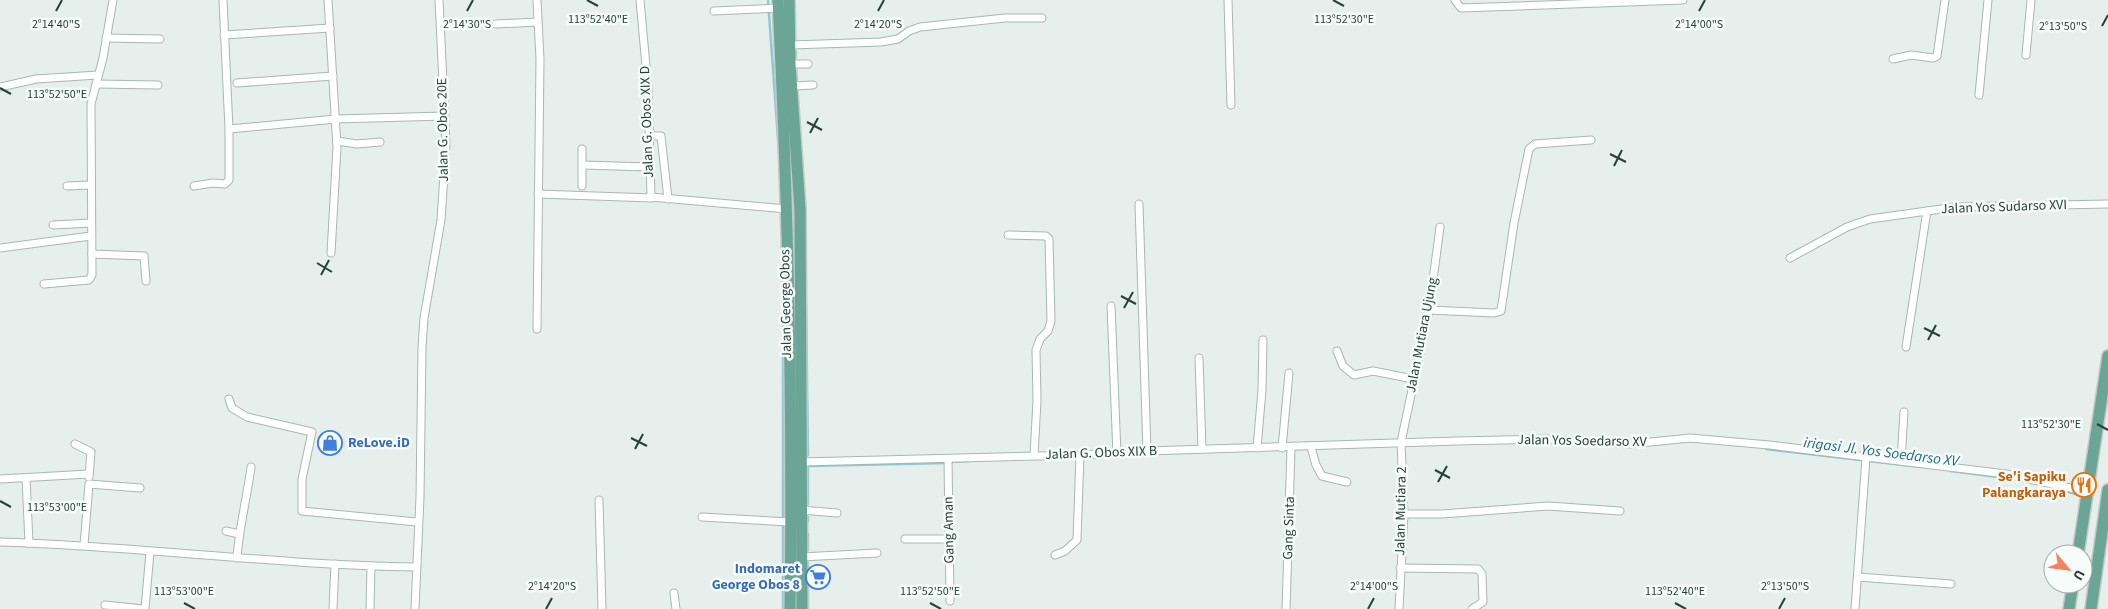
<svg xmlns="http://www.w3.org/2000/svg" width="2108" height="609" font-family="'Source Sans 3',sans-serif">
  <style>
    .lines { fill: none; stroke-linecap: round; stroke-linejoin: round }
    .stream { stroke: #8ec9d4; stroke-width: 2.5 }
    .street-casing { stroke: #a8b8b2; stroke-width: 9 }
    .primary-casing { stroke: #c2cac8; stroke-width: 14 }
    .street { stroke: #fff; stroke-width: 7 }
    .primary { stroke: #6aa596; stroke-width: 11 }
    .ticks { fill: none; stroke: #24423a; stroke-width: 2 }
    .labels { text-anchor: middle; dominant-baseline: central; stroke-width: 5; stroke-linejoin: round; paint-order: stroke }
    .street-label { font-size: 14px; fill: #24423a; stroke: #f7fbf9 }
    .shop-label { font-size: 14px; font-weight: bold; fill: #366cbe; stroke: #f7fbf9; text-anchor: start }
    .food-label { font-size: 14px; font-weight: bold; fill: #c56008; stroke: #f7fbf9; text-anchor: end }
    .water-label { font-size: 15px; font-style: italic; fill: #1c6f80; stroke: #f7fbf9 }
    .ticks-label { font-size: 12px; text-anchor: middle; fill: #24423a; stroke: #f7fbf9; stroke-width: 5; stroke-linejoin: round; paint-order: stroke }
  </style>
  <rect width="100%" height="100%" fill="#e6efeb"/>
  <g class="lines">
    <!-- stream -->
    <g class="stream">
      <polyline points="768,0 779,153"/>
      <polyline points="796,52 796,57"/>
      <polyline points="796,70 797,79"/>
      <polyline points="806,304 808,455"/>
      <polyline points="1766,449 1921,467"/>
      <polyline points="950,462 969,461"/>
      <polyline points="1951,471 2013,479"/>
      <polyline points="2052,487 2082,496"/>
      <polyline points="808,504 808,466 948,463"/>
      <polyline points="808,517 808,521"/>
      <polyline points="808,550 808,534"/>
      <polyline points="808,575 808,563"/>
      <polyline points="783,609 783,298"/>
      <polyline points="808,609 808,588"/>
    </g>
    <defs>
      <g id="street">
        <polyline points="328,0 337,147 331,253"/>
        <polyline points="537,0 540,59 537,329"/>
        <polyline points="640,0 648,88 651,197 787,209"/>
        <polyline points="1228,0 1231,105"/>
        <polyline points="1455,0 1461,8 1683,0"/>
        <polyline points="714,11 778,8"/>
        <polyline points="496,24 537,22"/>
        <polyline points="224,35 330,28"/>
        <polyline points="106,38 160,39"/>
        <polyline points="791,45 881,42 898,39 909,31 920,27 1005,18 1042,18"/>
        <polyline points="2026,55 2031,0"/>
        <polyline points="1893,59 1911,55 1933,58 1937,56 1945,0"/>
        <polyline points="790,64 808,64"/>
        <polyline points="237,83 333,76"/>
        <polyline points="96,84 158,85"/>
        <polyline points="791,86 813,85"/>
        <polyline points="0,87 36,79 98,75"/>
        <polyline points="1979,95 1988,0"/>
        <polyline points="229,129 336,119 445,116"/>
        <polyline points="649,136 661,136 668,199"/>
        <polyline points="337,141 357,144 380,142"/>
        <polyline points="583,165 650,167"/>
        <polyline points="67,186 90,185"/>
        <polyline points="194,186 213,183 225,184 229,180 229,129 223,0"/>
        <polyline points="582,186 582,149"/>
        <polyline points="538,194 652,198"/>
        <polyline points="1139,204 1147,451"/>
        <polyline points="53,225 91,223"/>
        <polyline points="1008,235 1046,236 1049,239 1051,321 1048,331 1040,339 1036,350 1037,401 1034,455"/>
        <polyline points="0,248 91,236"/>
        <polyline points="92,254 144,256 146,281"/>
        <polyline points="1790,258 1847,227 1870,219 1956,207 2108,204"/>
        <polyline points="44,284 89,280 92,275 91,104 103,58 113,0"/>
        <polyline points="1111,306 1117,454"/>
        <polyline points="1429,310 1494,313 1501,311 1514,223 1529,149 1535,144 1591,140"/>
        <polyline points="1906,347 1927,211"/>
        <polyline points="1337,351 1343,366 1354,375 1373,371 1413,379"/>
        <polyline points="1199,358 1202,449"/>
        <polyline points="229,399 232,408 247,417 312,432 302,479 302,511 417,522"/>
        <polyline points="75,444 91,452 89,477"/>
        <polyline points="1311,447 1316,465 1322,476 1347,482"/>
        <polyline points="1257,448 1262,390 1263,340"/>
        <polyline points="1282,448 1289,373"/>
        <polyline points="948,459 950,601"/>
        <polyline points="1901,461 1904,412"/>
        <polyline points="801,462 1080,455 1147,451 1457,441 1547,439 1631,444 1690,438 1769,445 2006,474 2089,492"/>
        <polyline points="26,478 29,543"/>
        <polyline points="0,479 89,474"/>
        <polyline points="599,500 602,609"/>
        <polyline points="801,510 837,513"/>
        <polyline points="1404,514 1442,514 1548,506 1620,511"/>
        <polyline points="702,517 790,522"/>
        <polyline points="226,531 239,534"/>
        <polyline points="905,539 949,539"/>
        <path d="M0,542C139,546 276,565 415,567"/>
        <polyline points="84,545 89,484 140,488"/>
        <polyline points="1055,555 1065,551 1077,540 1080,455"/>
        <polyline points="801,557 877,553"/>
        <path d="M237,558C239,528 247,498 251,467"/>
        <polyline points="1400,568 1478,569 1482,574 1483,602 1472,609"/>
        <polyline points="1858,577 1951,584"/>
        <polyline points="674,593 676,609"/>
        <polyline points="105,605 143,609"/>
        <polyline points="145,609 150,552"/>
        <polyline points="333,609 335,564"/>
        <polyline points="370,609 371,566"/>
        <polyline points="415,609 420,497 422,347 424,318 441,220 446,144 439,0"/>
        <polyline points="1286,609 1291,448"/>
        <polyline points="1399,609 1404,514 1401,442 1429,310 1440,227"/>
        <polyline points="1855,609 1866,458"/>
      </g>
      <g id="primary">
        <path d="M778,0C788,203 793,406 790,609"/>
        <polyline points="789,0 790,64 800,209 802,609"/>
        <polyline points="2078,554 2108,356"/>
        <polyline points="2069,609 2073,584"/>
        <polyline points="2091,609 2108,490"/>
      </g>
    </defs>
    <!-- street casing -->
    <use href="#street" class="street-casing"/>
    <!-- primary casing -->
    <use href="#primary" class="primary-casing"/>
    <!-- street -->
    <use href="#street" class="street"/>
    <!-- primary -->
    <use href="#primary" class="primary"/>
  </g>
  <!-- ticks -->
  <path class="ticks" d="M587,0L598,6M1333,0L1344,6M56,11L62,0M467,11L473,0M878,11L884,0M1699,11L1705,0M2102,26L2108,15M0,88L11,94M807,122L822,130M810,133L818,118M1610,154L1626,162M1614,166L1622,150M317,263L332,272M321,275L329,260M1121,296L1136,304M1124,308L1133,292M1924,328L1940,336M1928,340L1936,325M2097,424L2108,430M631,438L647,446M635,449L643,434M1435,470L1450,478M1438,482L1447,466M0,501L11,507M184,603L195,609M930,603L941,609M1675,603L1686,609M546,609L552,598M1368,609L1374,598M1779,609L1785,598"/>
  <!-- icons -->
  <defs>
    <symbol id="shop-ring" viewBox="-11 -11 22 22"><circle r="9.5" fill="#f7fbf9" stroke="#3f7fe0" stroke-width="1.5"/><path d="M-5-2.5h2.3a2.7 3.5 0 0 1 5.4 0H5L5.5 6h-11ZM-1.5-2.5h3a1.5 2.3 0 0 0-3 0Z" fill="#3f7fe0"/></symbol>
    <symbol id="restaurant-ring" viewBox="-11 -11 22 22"><circle r="9.5" fill="#f7fbf9" stroke="#e8710a" stroke-width="1.5"/><path d="M-5-6h1v4h1v-4h1v4h1v-4h1v5L-1.5 .5V6h-2V.5L-5-1ZM5-6V6H3V1.5H1.5Q1.5-4 5-6Z" fill="#e8710a"/></symbol>
    <symbol id="supermarket-ring" viewBox="-11 -11 22 22"><circle r="9.5" fill="#f7fbf9" stroke="#3f7fe0" stroke-width="1.5"/><path d="M-6-5.5h2.5l.6 2H6L4.5 2H-2.5L-4.4-4H-6ZM-1.5 3.2a1.3 1.3 0 1 0 .1 0ZM3 3.2a1.3 1.3 0 1 0 .1 0Z" fill="#3f7fe0"/></symbol>
  </defs>
  <g fill-rule="evenodd">
    <use href="#shop-ring" x="316" y="429" width="28" height="28"/>
    <use href="#restaurant-ring" x="2070" y="471" width="28" height="28"/>
    <use href="#supermarket-ring" x="804" y="563" width="28" height="28"/>
  </g>
  <g class="labels">
    <!-- street labels -->
    <g class="street-label">
      <text transform="translate(647 122) rotate(-92)">Jalan G. Obos XIX D</text>
      <text transform="translate(443 130) rotate(-91)">Jalan G. Obos 20E</text>
      <text transform="translate(2004 207) rotate(-2)">Jalan Yos Sudarso XVI</text>
      <text transform="translate(786 304) rotate(-91)">Jalan George Obos</text>
      <text transform="translate(1422 335) rotate(-79)">Jalan Mutiara Ujung</text>
      <text transform="translate(1582 441) rotate(1)">Jalan Yos Soedarso XV</text>
      <text transform="translate(1101 453) rotate(-2)">Jalan G. Obos XIX B</text>
      <text transform="translate(1401 511) rotate(-89)">Jalan Mutiara 2</text>
      <text transform="translate(1289 528) rotate(-88)">Gang Sinta</text>
      <text transform="translate(949 530) rotate(-91)">Gang Aman</text>
    </g>
    <!-- shop labels -->
    <g class="shop-label">
      <text x="348" y="443">ReLove.iD</text>
      <text x="800" y="569" text-anchor="end">Indomaret<tspan x="800" dy="16">George Obos 8</tspan></text>
    </g>
    <!-- food labels -->
    <g class="food-label">
      <text x="2066" y="477">Se'i Sapiku<tspan x="2066" dy="16">Palangkaraya</tspan></text>
    </g>
    <!-- water labels -->
    <g class="water-label">
      <text transform="translate(1881 452) rotate(7)">irigasi Jl. Yos Soedarso XV</text>
    </g>
  </g>
  <g class="ticks-label">
    <text x="598" y="23">113°52'40"E</text>
    <text x="1344" y="23">113°52'30"E</text>
    <text x="56" y="28">2°14'40"S</text>
    <text x="467" y="28">2°14'30"S</text>
    <text x="878" y="28">2°14'20"S</text>
    <text x="1699" y="28">2°14'00"S</text>
    <text x="2063" y="30">2°13'50"S</text>
    <text x="57" y="98">113°52'50"E</text>
    <text x="2051" y="428">113°52'30"E</text>
    <text x="57" y="511">113°53'00"E</text>
    <text x="552" y="590">2°14'20"S</text>
    <text x="1374" y="590">2°14'00"S</text>
    <text x="1785" y="590">2°13'50"S</text>
    <text x="184" y="595">113°53'00"E</text>
    <text x="930" y="595">113°52'50"E</text>
    <text x="1675" y="595">113°52'40"E</text>
  </g>
  <!-- north arrow -->
  <g transform="translate(2068 569) rotate(119)"><circle r="24" fill="#f7fbf9" stroke="#a3b1ad"/>
  <path d="M0-4L9 19L0 12L-9 19Z" fill="#f4845f"/>
  <text y="-8" font-size="14" font-weight="bold" text-anchor="middle" fill="#24423a">U</text>
  </g>
</svg>
